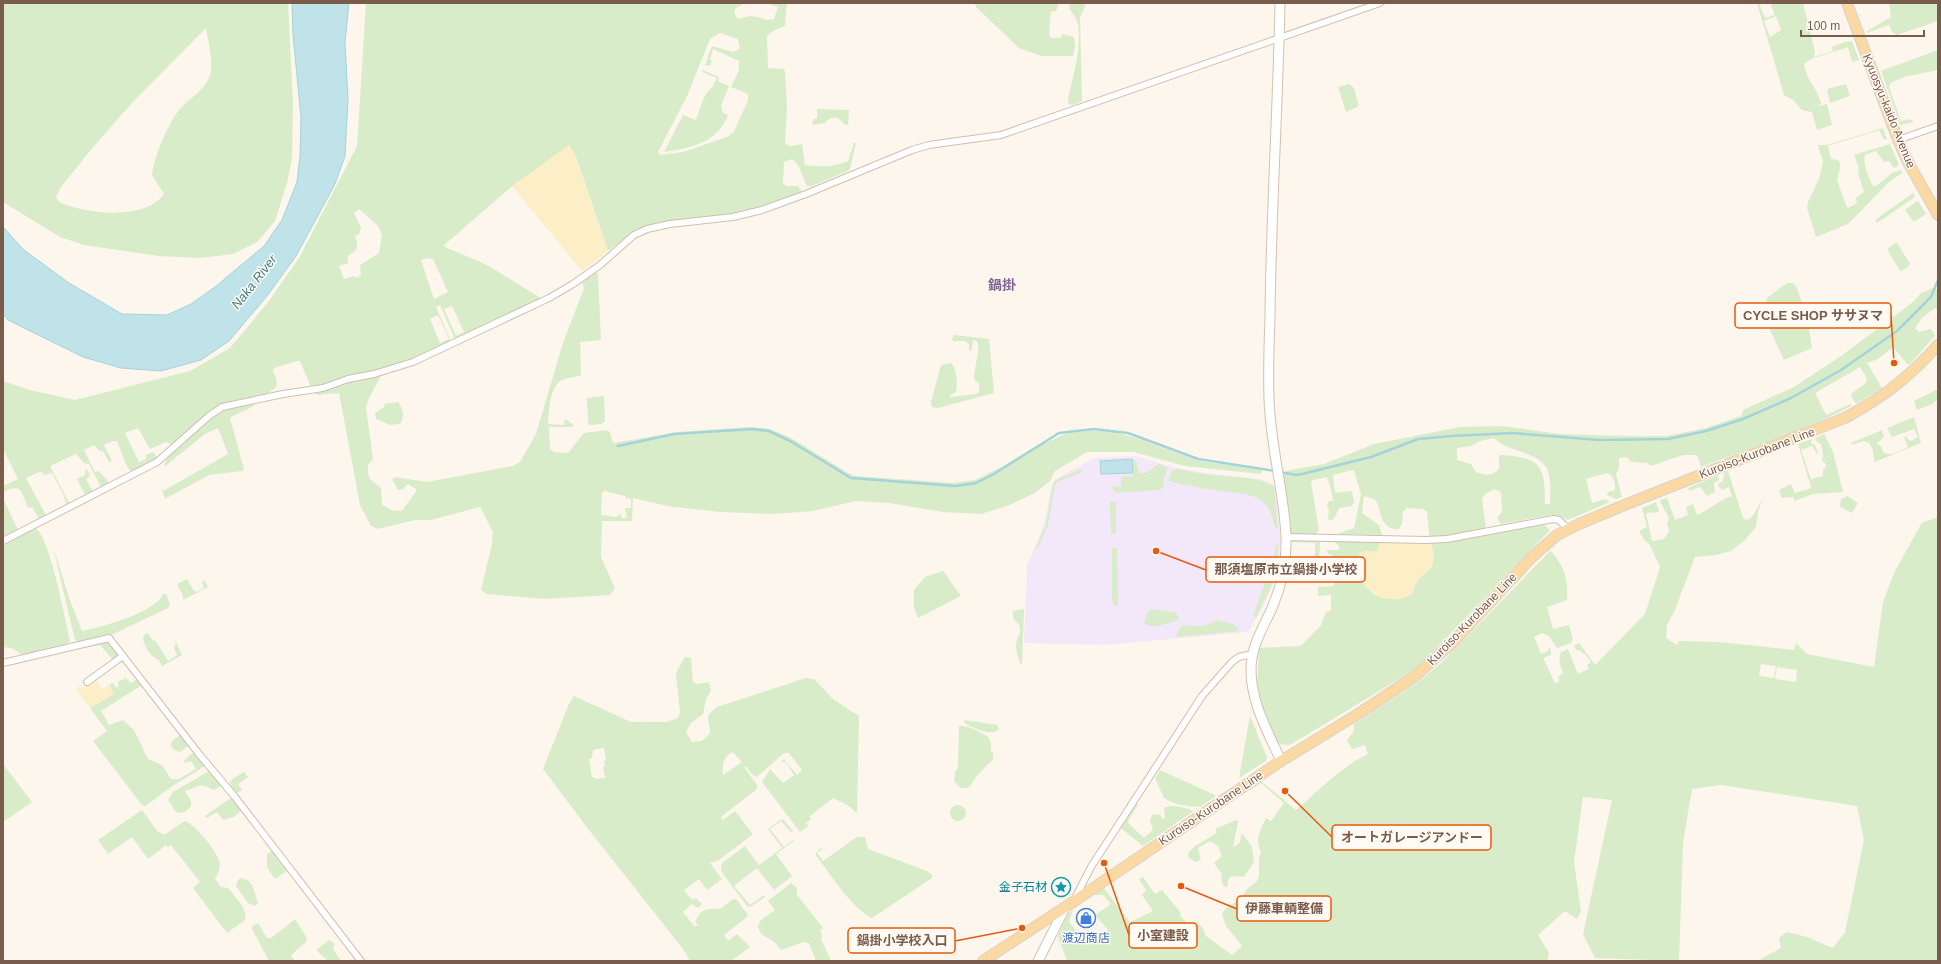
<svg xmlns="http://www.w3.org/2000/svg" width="1941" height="964" font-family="Helvetica,'Noto Sans JP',sans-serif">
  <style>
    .education { fill: #f3e8fa }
    .green { fill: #d8ecc9; fill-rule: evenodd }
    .sand { fill: #fcefc7 }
    .water { fill: #bfe3e8; stroke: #a5d3da }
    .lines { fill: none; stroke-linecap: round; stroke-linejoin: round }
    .stream { stroke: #a5d3da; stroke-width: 2.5 }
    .street-casing { stroke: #d1beb0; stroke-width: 8 }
    .secondary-casing { stroke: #d6c0b0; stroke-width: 11 }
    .primary-casing { stroke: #dad1cd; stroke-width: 12 }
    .street { stroke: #fff; stroke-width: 6 }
    .secondary { stroke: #fff; stroke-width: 9 }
    .primary { stroke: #fbd9a5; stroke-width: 10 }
    .labels { text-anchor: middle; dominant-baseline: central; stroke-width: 3; stroke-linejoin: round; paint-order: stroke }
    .street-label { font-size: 12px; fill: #7a5c4d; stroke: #fffaf3 }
    .culture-label { font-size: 12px; fill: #0d838f; stroke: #fffaf3; text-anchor: end }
    .shop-label { font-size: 12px; fill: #366cbe; stroke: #fffaf3 }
    .water-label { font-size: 13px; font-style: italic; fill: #437c86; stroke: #fffaf3 }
    .quarter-label { font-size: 14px; font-weight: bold; fill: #846695; stroke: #fffaf3 }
    .leader { fill: none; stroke: #e8590c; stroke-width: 1.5 }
    .callout-dot { fill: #e8590c; stroke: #fffaf3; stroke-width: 1.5 }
    .callout { fill: #fffaf3; stroke: #e8590c; stroke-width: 1.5 }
    .callout-label { font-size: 13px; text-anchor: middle; font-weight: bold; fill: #7a5c4d }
  </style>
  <rect width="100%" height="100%" fill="#fdf6ec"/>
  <!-- education -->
  <polygon class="education" points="1136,456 1172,467 1212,474 1261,479 1275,485 1281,540 1279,561 1273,585 1263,607 1248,632 1105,645 1024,643 1027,566 1044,524 1052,485 1056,479 1094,458"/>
  <!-- green -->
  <g class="green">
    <path d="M3,3H288L293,102L292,158L287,183L275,221L257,242L233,254L200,258L159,256L84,245L60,237L3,202ZM206,28C208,41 214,64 210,76C204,91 189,98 179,110C168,124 154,157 152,175L164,194C145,221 85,214 59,202L56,197L61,187L89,152L131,104Z"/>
    <path d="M366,3H745L735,9V14L738,19L750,16L759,17L766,20L774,19L778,7L766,3H787L785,26L775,30L767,36L768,68L784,69L785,72L787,105L785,144L791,146L802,144L805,165C821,167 833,167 848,161L854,143H856L850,169L848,171L812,186H807L798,165L792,159L784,162L783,183L786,186H798L802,192L798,195L763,207L730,215L647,226L634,232L608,251L576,157L569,146L510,188L443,246L487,265L541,298L456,338L454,337L440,305L436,307L450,339L449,341L404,367L381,376L368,400L366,408L373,459L368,465C368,481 369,478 381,488L382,505L391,510L402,511L417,490L408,484L403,489L398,490L392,479L395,477L427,482L513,466L520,462L536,434L563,343L584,288L582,280L595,271L598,274L601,340L580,342L581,375C575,377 567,378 562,380C550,386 549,410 548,422L549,424L564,425L565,419L574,425L572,427H549L550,449L554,452L568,453L584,433L607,430L610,432L612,441L614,443L677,432L750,427L770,429L791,438L850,474L856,476L953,483L975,480L1003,466L1039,444L1048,442L1067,433L1089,431H1110L1133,437L1199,461L1262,470L1261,474L1185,466L1133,452H1087L1055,471L1050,481L1035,493L1007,506L981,514L943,512L889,503L856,501L813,511L774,514L720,512L667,506L633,498L632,521H602L601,557L615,588L610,595L544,599L487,594L481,590L492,544L493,532L480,507L431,520H415L378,529L371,526L360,505L339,393L317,395L312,390L300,361H297L274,368L273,371C281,389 276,387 262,397C258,400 255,405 250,408C244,412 236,413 230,418L244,469L242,471L209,475L165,499L160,484L163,491L228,454L218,428L205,434L164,467L167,457L207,422H201L173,445L166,442L150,449L138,428L125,433L139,462L146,459V455L153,452L158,458L133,471L129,470C124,461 121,451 117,441H113L104,445L112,461L109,462L103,451H100L94,445L84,450L95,472L99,471L108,481L107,485L101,487L89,464L84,463L76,454L50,466L69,503L66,504L64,496L52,473L44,475L41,471L26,478L46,515L39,519L32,507L28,508C21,491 22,483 3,492V486L18,479L3,449V381L30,390L75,400L190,371L230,348L269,301L299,258L357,146ZM720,33L738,39L740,49L733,52L712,46L705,65L710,66L712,61L710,59L713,49L739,61V70L731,87L748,94V100L734,132L727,137L683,152L660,155L658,152L687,96L710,39ZM359,209L378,226L382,235L379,253L360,265L361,274L358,278L353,276L344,279L339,266L348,263V256C358,250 359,247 355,236L359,234L361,228L354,213ZM429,258L433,259L448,292L434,299L421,260ZM452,306L464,332L456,336L444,309ZM438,315L449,339L440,343L430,319ZM604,491L625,496L626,498L631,499V508H625L627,518H621V514L616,517L601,515L602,493Z"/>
    <polygon points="974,3 1059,3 1056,11 1051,11 1049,34 1051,38 1061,38 1062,34 1074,37 1075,46 1073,56 1041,56 1019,48 977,8"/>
    <path d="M1070,3H1086L1080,18L1082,101L1073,105L1069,104L1068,100C1073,75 1082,49 1078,24C1076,17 1072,13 1069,8Z"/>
    <path d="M1757,3H1759L1765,18L1775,15L1770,3H1803L1815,52L1814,57L1833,51L1831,47L1845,42L1852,41L1859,60L1852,62L1848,47L1811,59L1804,64C1806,79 1817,88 1821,103L1819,106L1827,104L1832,125L1817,130L1812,112L1802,110L1793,100L1784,95ZM1776,16L1781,30L1770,37L1764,21Z"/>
    <polygon points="1889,3 1938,3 1938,21 1897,35 1892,32 1889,25 1867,33 1867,31 1891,17"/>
    <polygon points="1938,50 1938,70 1904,77 1891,83 1889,87 1901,121 1910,119 1914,122 1900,125 1881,71"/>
    <path d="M703,70L719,77L718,81L729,86L721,106L723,113L728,115C717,143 691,148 664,152L683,115L696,120C700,111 703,93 712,88L717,78L702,72Z"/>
    <polygon points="1349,84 1354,88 1359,106 1346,112 1338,87"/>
    <polygon points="1846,84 1850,96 1830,103 1827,89"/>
    <path d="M817,109L849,110L848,125L844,124C838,116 832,115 825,123L812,125L813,120L817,118Z"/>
    <path d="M1883,128L1887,139L1884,140L1879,130L1828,146L1831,159L1838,160L1840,163V169L1837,180L1846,205L1848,208L1857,203L1856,198L1864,192L1858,173L1859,168L1854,155L1890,144L1899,165L1894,168L1889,161L1884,162L1876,151L1865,155C1862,163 1869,178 1873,186H1876L1892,173L1901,170L1902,173L1889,182L1848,224L1816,237L1807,208L1808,202L1819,179L1823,162L1818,145H1827Z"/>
    <polygon points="1913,193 1915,197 1877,223 1875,220"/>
    <polygon points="1917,201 1919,202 1926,214 1914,222 1905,210"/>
    <polygon points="1895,243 1898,244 1910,264 1907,268 1900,271 1887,249"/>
    <path d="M1787,283H1793C1801,290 1798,301 1806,308L1812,348L1784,360L1764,317V310L1767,298Z"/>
    <path d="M1933,288L1938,290V310L1935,308L1922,318L1915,328L1919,332L1931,329L1935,336L1910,364H1907L1895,349L1892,348L1878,359L1867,363L1882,388L1856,404L1851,396L1852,393L1866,383L1867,378L1860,367L1815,393L1826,415L1850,404L1852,406C1803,430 1752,448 1701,467L1697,455H1683L1651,466L1647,463L1631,462L1627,457L1619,458V468L1616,474L1622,497L1616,499L1607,495L1608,492L1615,490V483L1611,475L1607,473L1586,479L1592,503L1605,499L1610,502L1568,520L1559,516L1550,515L1501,524L1497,518L1502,512L1501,492L1494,489L1485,494L1482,499L1486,528L1455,536L1544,525L1550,530L1429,656L1409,673L1290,745L1278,744L1259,705L1257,687L1259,648L1300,646L1303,644L1321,625L1326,612L1331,611V595L1318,596V587L1334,586L1336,579L1290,580V571H1291L1292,578H1330L1332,574L1339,571L1340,565L1334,562L1332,555L1327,553V550H1339V546L1334,541L1379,543L1380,545L1377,551H1365L1357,576L1368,589L1413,593C1414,580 1422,576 1432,567L1434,557L1429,534L1427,512L1423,509L1407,508L1403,512L1402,524L1399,529C1382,530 1381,515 1377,502L1374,499L1364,496L1362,513L1379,525L1382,535L1337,534L1354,528L1361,494L1354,471L1352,470L1333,475L1335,493L1352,491L1354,502L1352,506L1339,508L1335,517L1331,521L1328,519L1329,511L1327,506L1329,501H1333L1331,489L1327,477L1313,480L1311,482L1319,530L1315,535H1290L1282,476L1286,471L1324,464L1374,444L1460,427L1503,426L1559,434L1630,436H1667L1706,428L1741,416L1743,410L1794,387L1841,356L1913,302L1921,293ZM1494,438C1508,454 1545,450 1549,475C1551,484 1550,495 1550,504H1545C1545,465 1541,457 1499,455V469C1492,477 1485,475 1476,472L1471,464L1457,460V448L1471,446L1480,441Z"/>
    <path d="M955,335L989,339L994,393L938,408L932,407L931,402L941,365L951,363C957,369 958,384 956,392L950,395V397L976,394L979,391V384L974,379C974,368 981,349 977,341L973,340L972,350L969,351V344L965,341H953L952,338Z"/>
    <polygon points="1936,390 1938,392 1938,399 1932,404 1917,410 1914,401"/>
    <polygon points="604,396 605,421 601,424 590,425 588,423 587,398"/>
    <path d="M398,402C403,408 405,418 400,424L390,425L376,419L375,413L384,407L385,404Z"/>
    <path d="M1914,417L1921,443L1875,462C1872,457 1876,452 1869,443L1864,441L1852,445L1851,443L1882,430L1884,437L1876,444L1881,446C1884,461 1897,452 1908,447L1904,437H1906L1910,441L1918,437L1914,429L1892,437L1887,428Z"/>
    <polygon points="1824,434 1833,452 1843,492 1813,494 1795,501 1793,497 1782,498 1779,490 1791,484 1795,493 1809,489 1811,487 1798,444 1812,439 1811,444 1814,444 1818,452 1817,454 1812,446 1801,450 1811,479 1823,476 1823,470 1826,467 1825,463 1822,461 1823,455 1821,444 1816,441 1815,438"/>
    <polygon points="1132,459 1136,461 1139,473 1146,473 1159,464 1168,468 1164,479 1163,487 1160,490 1115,493 1112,487 1121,486 1121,477 1133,476"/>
    <polygon points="87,469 90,476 86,479 93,491 85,495 77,479 85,475 85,470"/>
    <polygon points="1081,469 1082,472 1057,482 1055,485 1048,525 1038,549 1036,548 1046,524 1053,484 1056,480"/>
    <path d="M1178,469C1190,471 1201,474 1213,475C1232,478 1258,475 1274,487L1278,529H1276C1273,523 1273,517 1270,511C1259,490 1233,494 1214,490C1199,488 1183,484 1168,481L1173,470Z"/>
    <path d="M1728,471L1743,518L1747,520L1752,517L1764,497L1758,511L1756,527L1744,541L1731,551L1716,555L1695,557L1674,612L1667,625L1666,638L1677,645L1679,641L1719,642L1794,650L1796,643L1807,654L1874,667L1883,602L1894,573L1921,524L1924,522L1938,517V961H1757L1781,948L1779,938L1787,932L1807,937L1833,948L1845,932L1864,840L1857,806L1721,785L1692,789L1683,843L1679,961L1595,958L1583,934L1612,800L1583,797L1574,862L1581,911L1577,919L1565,911L1538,935L1549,953L1547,961H1067L1058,936L1068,914L1073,910L1069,922L1081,936L1088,930L1097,940L1108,930L1096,916L1098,913L1111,904L1103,895H1092L1103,887L1130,922L1153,911L1142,895L1146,890L1139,879L1143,877L1155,894L1162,890L1181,913L1180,916L1188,924L1196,922L1202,927L1206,936L1232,955L1242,946L1226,926L1222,914L1226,908L1241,898L1247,889L1257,881L1259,876V858L1261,853C1255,838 1259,833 1266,818L1271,821L1284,803L1261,783L1242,795V794L1261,781L1296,810C1318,791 1341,767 1368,754L1365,745L1352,749L1347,740L1353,733L1354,724L1417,683L1441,663L1549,552L1551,551C1564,565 1569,582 1567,600L1547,607L1553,629L1569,625L1573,640L1571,643L1557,648L1549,636L1542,633L1534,637L1541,654L1548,651L1550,646L1551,655L1543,658L1555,683L1559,682L1558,677L1563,673C1560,666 1558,660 1561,652L1568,649L1578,674L1589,669L1587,665L1591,662L1585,654H1583L1581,651L1576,650L1574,646L1579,643L1595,665L1645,614L1660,567L1650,545L1644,540L1639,531L1647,527L1642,508L1656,502L1659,512L1646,513L1652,541L1664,539L1669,531L1667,523L1669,519C1667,512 1662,508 1660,500L1667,498L1675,520L1688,515L1686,507L1693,504L1697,515C1711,509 1717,501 1732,496L1729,487L1722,490L1718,486L1719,483L1723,481L1724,473ZM1761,664L1776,666L1774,678L1759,676ZM1777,667L1797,670L1796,682L1775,679Z"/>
    <polygon points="1718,475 1719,480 1714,483 1715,492 1707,496 1700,487 1689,491 1688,488"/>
    <polygon points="1847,496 1858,503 1852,513 1840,507 1841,499"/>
    <polygon points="3,498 18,530 3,537"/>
    <polygon points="1110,502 1116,502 1116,534 1111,534"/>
    <path d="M34,527C49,532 66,623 70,641C63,649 34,652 22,655C15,651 13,646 3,648V543Z"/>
    <polygon points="1293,540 1330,541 1330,542 1320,542 1319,563 1315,563 1315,543 1290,542"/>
    <polygon points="1276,545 1279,545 1272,584 1256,618 1253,616 1273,560"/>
    <path d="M53,547L71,603L82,631C101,627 155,613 163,594H166L170,604L168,608L109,636L78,642L75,640Z"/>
    <polygon points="1112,548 1117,548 1118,605 1114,606 1112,601"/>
    <polygon points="943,571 961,596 918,618 914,608 914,590 925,577"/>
    <polygon points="187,579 194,591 197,592 204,588 202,581 204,580 208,587 183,600 183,596 177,584"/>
    <path d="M1024,609L1022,664L1020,663C1019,658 1016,652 1016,647C1015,636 1027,629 1014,620L1012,611Z"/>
    <polygon points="1151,609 1175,612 1179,617 1179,620 1158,626 1149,626 1144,623 1148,612"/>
    <path d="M164,616L182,655L162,666L159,660C150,657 143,645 143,636L148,633L153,641L155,640L168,661L177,655L174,648L176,643Z"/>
    <path d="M1216,620L1232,624L1238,628L1239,631L1176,637C1180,625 1182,624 1194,626C1202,627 1210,624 1216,620Z"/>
    <polygon points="106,642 110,643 119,655 113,660 100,645 88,647 86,646"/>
    <path d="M685,657L691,658L693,682L697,684L709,682L711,691L706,699L703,714L691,723L686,732L692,742L702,741L710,733C710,717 702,719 717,707L806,678L814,679L833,699L859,716L857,812H855C850,805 841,802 833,798L809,817L811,819L806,823L808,826L800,832L762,782L770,769L783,783L794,775L786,762H781L784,759L797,775L802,770L789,753H784L757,777L753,775L746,767H744L757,785V789L721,817L723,820L735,811L753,834L719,860L710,863L722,879L707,890L699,879L684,890L692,900L696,898L702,904L698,908L692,904L683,912L695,927L698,925L695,922C700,909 707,908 720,909L733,899H736L748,915L747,917L724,935L728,941L737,934L750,947L731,961H690L683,949L589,830L543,769L569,704L574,696L631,722H666L678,718L680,712L676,673ZM604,748L606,760L604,761L605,766L603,767L605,778L595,779L594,777H592L589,759L592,758L593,750ZM733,752L742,762L723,775C722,764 723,757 733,752Z"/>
    <polygon points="126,678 131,683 137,679 142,685 101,711 109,725 123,720 134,730 148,759 162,765 171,779 179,779 196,769 191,761 185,763 184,761 191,754 196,754 205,766 174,785 145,806 142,805 93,741 107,731 90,708 114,694 109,685 113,683 116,688 119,686 118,682"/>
    <polygon points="1250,716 1267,757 1266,761 1239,778"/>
    <path d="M964,720L997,725L999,729C993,737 971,728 964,722Z"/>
    <path d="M959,726C969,725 980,732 988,737L991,743V751L993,753V760C987,764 982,771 977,776C974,779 972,785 969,787C966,789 962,788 959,787L954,781L955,772L958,768Z"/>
    <polygon points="180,735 188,746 180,752 174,750 171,746 172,741"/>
    <polygon points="3,764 32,802 3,822"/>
    <path d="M1160,770L1215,795L1216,796L1200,807C1189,806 1173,805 1164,798L1155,778Z"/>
    <path d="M209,771L221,786L214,790C199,782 201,786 185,791L191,801V806L185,812L177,813L168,800L173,792Z"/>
    <polygon points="244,772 248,777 238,784 242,790 236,794 230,783 231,780"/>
    <path d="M229,799H233L241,810C237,817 230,818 223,820L217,812L207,818L205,816Z"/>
    <path d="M1137,804L1138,805L1129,819L1128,823L1144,838L1153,830L1150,821L1152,815L1159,814L1163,819L1165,818C1165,816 1164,811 1164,809C1166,802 1190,809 1194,811L1143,846L1121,828Z"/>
    <circle cx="958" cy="813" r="8"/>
    <path d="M142,810L157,831L164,835L185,821C196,826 215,848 219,861C221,868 218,873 215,879L221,887L228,888C234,896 249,910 245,920L227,933L193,888L200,882L171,845L168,847L166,845L148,859L132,837L108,854L98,840Z"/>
    <polygon points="780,820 784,820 793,831 792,833 781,821 770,829 784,847 793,840 794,841 776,854 792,876 774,890 757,868 734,886 750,905 764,895 765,897 750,907 747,906 721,871 722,863 745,846 759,865 782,848 768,829"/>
    <polygon points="1236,820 1238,822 1233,847 1239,844 1242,833 1252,847 1254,862 1244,877 1231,876 1228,880 1227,887 1224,886 1221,880 1222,874 1214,863 1222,856 1218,846 1210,841 1198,848 1201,860 1195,862 1188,857 1188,853 1195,846 1217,833 1215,829"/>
    <path d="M857,837H865L868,849L927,871L932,875V878L872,918C853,910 828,871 815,854L821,848L823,849L817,853L823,861Z"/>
    <polygon points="272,851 287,871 276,878 274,878 267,867 267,854"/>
    <path d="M240,878C252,879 253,887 256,897C257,901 259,902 256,906L248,903L236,886L237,882Z"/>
    <path d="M791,883L797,888V895L823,928L820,930L822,935L821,939L831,961H816L809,943L804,942L781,950C779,948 777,944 774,942C767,936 760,937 758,926L761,920L775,910L768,901Z"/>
    <polygon points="295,919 307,938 306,942 291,955 295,961 269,961 252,929 252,926 258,923 267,938 271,938"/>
    <polygon points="329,940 335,944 333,949 341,961 328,961 317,951 317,949"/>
  </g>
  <!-- sand -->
  <g class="sand">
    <polygon points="569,145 576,157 608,251 582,271 512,186"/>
    <path d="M1430,542L1434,557L1432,567C1422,576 1414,580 1413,593C1403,599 1401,600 1389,599C1371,598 1369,588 1357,576L1359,553L1365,551H1377L1380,545L1379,543Z"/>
    <polygon points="96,680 102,689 109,685 114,694 90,708 76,689 79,686 84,688"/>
  </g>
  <!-- water -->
  <g class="water">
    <polygon points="292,3 349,3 345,42 348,99 345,156 335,184 296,256 267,296 229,341 201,360 161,371 121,368 83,357 8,320 3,314 3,227 24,250 69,283 122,314 167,315 191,304 215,287 264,246 282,220 297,182 300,157 301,117 293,35"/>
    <polygon points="1132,459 1133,473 1101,474 1100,461"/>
  </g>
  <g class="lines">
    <!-- stream -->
    <g class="stream">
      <polyline points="618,446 674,434 753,429 769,431 792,442 851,478 956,486 976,483 994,474 1059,433 1094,429 1128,433 1198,459 1275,471"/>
      <polyline points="1280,472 1296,475 1302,474 1371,457 1418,439 1452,436 1512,433 1599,440 1668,439 1706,431 1743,419 1791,398 1841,370 1897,331 1931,297 1938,280"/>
    </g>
    <defs>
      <g id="street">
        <polyline points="1898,140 1938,126"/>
        <polyline points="1286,537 1425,540 1447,539 1553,519 1559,520 1568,529"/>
        <polyline points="3,541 157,462 209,416 222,407 283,394 323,388 348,379 374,374 413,362 549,298 573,284 600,265 634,235 647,229 670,224 733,217 762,210 806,194 912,150 929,145 1001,135 1380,3"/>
        <polyline points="3,663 109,638 199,754 235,797 361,961"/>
        <polyline points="87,682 123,656"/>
        <polyline points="1074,900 1091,867 1202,696 1232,662 1239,657 1252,654"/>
      </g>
      <g id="secondary">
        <path d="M1280,3C1278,108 1271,212 1270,317C1269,344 1268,371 1269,398C1270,445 1284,490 1286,537C1287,562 1282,585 1272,608C1263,628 1251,646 1251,670C1251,703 1268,732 1281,761"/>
        <polyline points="1038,961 1065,908"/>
      </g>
      <g id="primary">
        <polyline points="1847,3 1898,140 1909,164 1938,215"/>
        <path d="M983,961L1073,902L1281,761L1358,714L1414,677L1453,642L1532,557L1557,535L1579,524L1627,504L1847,417C1886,395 1908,378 1938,345"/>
      </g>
    </defs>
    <!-- street casing -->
    <use href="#street" class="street-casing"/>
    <!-- secondary casing -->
    <use href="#secondary" class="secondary-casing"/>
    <!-- primary casing -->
    <use href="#primary" class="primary-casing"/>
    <!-- street -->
    <use href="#street" class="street"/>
    <!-- secondary -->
    <use href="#secondary" class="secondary"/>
    <!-- primary -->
    <use href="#primary" class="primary"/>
  </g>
  <!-- icons -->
  <defs>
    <symbol id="sight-ring" viewBox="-11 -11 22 22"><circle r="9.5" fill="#fffaf3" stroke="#0f9aa8" stroke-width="1.5"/><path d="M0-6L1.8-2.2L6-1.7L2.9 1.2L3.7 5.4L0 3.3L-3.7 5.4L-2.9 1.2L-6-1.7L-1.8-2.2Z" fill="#0f9aa8"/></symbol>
    <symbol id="shop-ring" viewBox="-11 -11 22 22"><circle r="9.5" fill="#fffaf3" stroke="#3f7fe0" stroke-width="1.5"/><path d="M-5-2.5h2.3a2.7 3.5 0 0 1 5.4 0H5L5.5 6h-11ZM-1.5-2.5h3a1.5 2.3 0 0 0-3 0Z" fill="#3f7fe0"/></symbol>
  </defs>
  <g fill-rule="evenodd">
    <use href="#sight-ring" x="1050" y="876" width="22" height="22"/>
    <use href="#shop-ring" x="1075" y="907" width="22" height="22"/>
  </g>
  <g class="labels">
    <!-- street labels -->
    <g class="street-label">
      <text transform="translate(1889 111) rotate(68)">Kyuosyu-kaido Avenue</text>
      <text transform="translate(1757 453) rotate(-21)">Kuroiso-Kurobane Line</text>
      <text transform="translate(1472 619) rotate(-46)">Kuroiso-Kurobane Line</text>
      <text transform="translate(1211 808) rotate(-34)">Kuroiso-Kurobane Line</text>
    </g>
    <!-- culture labels -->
    <g class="culture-label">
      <text x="1047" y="887">金子石材</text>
    </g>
    <!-- shop labels -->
    <g class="shop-label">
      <text x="1086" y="938">渡辺商店</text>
    </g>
    <!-- water labels -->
    <g class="water-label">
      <text transform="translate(254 282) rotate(-52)">Naka River</text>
    </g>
    <!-- quarter labels -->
    <g class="quarter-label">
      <text x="1002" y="285">鍋掛</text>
    </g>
  </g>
  <!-- callouts -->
  <path class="leader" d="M1894 363L1891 315M1156 551L1206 570M1285 791L1332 837M1181 886L1237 909M1104 863L1129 935M1022 928L955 941"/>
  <g class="callout-dot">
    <circle cx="1894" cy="363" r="4"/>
    <circle cx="1156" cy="551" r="4"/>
    <circle cx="1285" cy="791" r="4"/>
    <circle cx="1181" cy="886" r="4"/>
    <circle cx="1104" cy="863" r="4"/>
    <circle cx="1022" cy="928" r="4"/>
  </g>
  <g class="callout">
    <rect x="1735" y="303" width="156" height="25" rx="4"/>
    <rect x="1206" y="557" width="159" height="25" rx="4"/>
    <rect x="1332" y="825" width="159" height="25" rx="4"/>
    <rect x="1237" y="896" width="94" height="25" rx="4"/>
    <rect x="1129" y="923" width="68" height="25" rx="4"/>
    <rect x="848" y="928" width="107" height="25" rx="4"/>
  </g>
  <g class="callout-label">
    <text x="1813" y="320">CYCLE SHOP ササヌマ</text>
    <text x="1286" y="574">那須塩原市立鍋掛小学校</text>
    <text x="1412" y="842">オートガレージアンドー</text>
    <text x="1284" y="913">伊藤車輌整備</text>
    <text x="1163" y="940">小室建設</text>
    <text x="902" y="945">鍋掛小学校入口</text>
  </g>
  <!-- border -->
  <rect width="1941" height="964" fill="none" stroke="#7a5c4d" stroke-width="8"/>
  <!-- scale -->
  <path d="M1801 30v6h123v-6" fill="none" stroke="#7a5c4d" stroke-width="2"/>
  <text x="1807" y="30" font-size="12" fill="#7a5c4d" stroke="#fffaf3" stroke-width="3" paint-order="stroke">100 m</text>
</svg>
